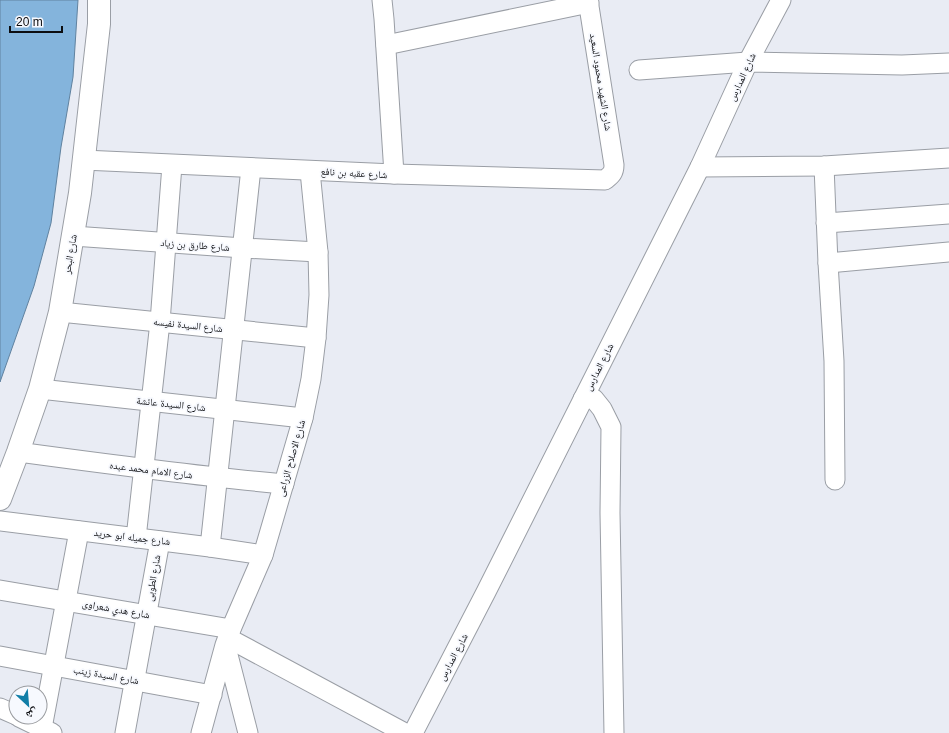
<svg xmlns="http://www.w3.org/2000/svg" width="949" height="733" font-family="Arial,'Noto Naskh Arabic',sans-serif">
  <style>
    .water { fill: #84b4dc; stroke: #60829f }
    .lines { fill: none; stroke-linecap: round; stroke-linejoin: round }
    .minor-casing { stroke: #9a9ea5; stroke-width: 21 }
    .tertiary-casing { stroke: #9a9ea5; stroke-width: 24 }
    .minor { stroke: #fff; stroke-width: 19 }
    .tertiary { stroke: #fff; stroke-width: 22 }
    .labels { text-anchor: middle; dominant-baseline: central; stroke-width: 3.5; stroke-linejoin: round; paint-order: stroke }
    .street-label { font-size: 10px; fill: #0c0d10; stroke: #f7f9fe }
  </style>
  <rect width="100%" height="100%" fill="#e9ecf4"/>
  <!-- water -->
  <polygon class="water" points="0,0 78,0 73,77 61,147 51,223 34,286 0,382"/>
  <g class="lines">
    <defs>
      <g id="minor">
        <polyline points="382,0 384,19 394,174"/>
        <polyline points="386,45 589,3"/>
        <polyline points="639,70 748,62 902,65 949,63"/>
        <path d="M83,160L394,174L605,180C611,175 614,173 614,165L588,0"/>
        <polyline points="824,166 828,263 834,361 835,480"/>
        <polyline points="700,167 824,166 949,158"/>
        <polyline points="826,223 949,214"/>
        <polyline points="73,236 243,248 318,252"/>
        <polyline points="828,263 949,252"/>
        <polyline points="60,312 316,338"/>
        <polyline points="40,389 303,418"/>
        <polyline points="583,399 594,399 602,409 611,427 610,513 614,733"/>
        <path d="M18,452C107,464 195,476 284,484"/>
        <polyline points="0,521 210,547 263,555"/>
        <polyline points="136,538 160,322 172,165"/>
        <polyline points="210,547 251,168"/>
        <polyline points="0,590 231,629"/>
        <polyline points="228,638 405,733"/>
        <polyline points="226,647 248,733"/>
        <polyline points="0,656 212,695"/>
        <polyline points="0,708 16,715"/>
        <polyline points="19,717 52,733"/>
        <polyline points="42,728 79,531"/>
        <polyline points="125,733 160,541"/>
        <polyline points="201,733 225,645 231,629 263,555 303,418 311,379 316,338 319,295 318,252 310,171"/>
        <polyline points="413,733 486,592 700,167 748,62 781,0"/>
      </g>
      <polyline id="tertiary" points="0,499 18,452 40,389 60,312 80,193 99,24 99,0"/>
    </defs>
    <!-- minor casing -->
    <use href="#minor" class="minor-casing"/>
    <!-- tertiary casing -->
    <use href="#tertiary" class="tertiary-casing"/>
    <!-- minor -->
    <use href="#minor" class="minor"/>
    <!-- tertiary -->
    <use href="#tertiary" class="tertiary"/>
  </g>
  <g class="labels">
    <!-- street labels -->
    <g class="street-label">
      <text transform="translate(742 77) rotate(-65)">شارع المدارس</text>
      <text transform="translate(601 82) rotate(81)">شارع الشهيد محمود السعيد</text>
      <text transform="translate(354 173) rotate(3)">شارع عقبه بن نافع</text>
      <text transform="translate(195 245) rotate(4)">شارع طارق بن زياد</text>
      <text transform="translate(70 254) rotate(-80)">شارع البحر</text>
      <text transform="translate(188 325) rotate(6)">شارع السيدة نفيسه</text>
      <text transform="translate(599 367) rotate(-63)">شارع المدارس</text>
      <text transform="translate(171 404) rotate(6)">شارع السيدة عائشة</text>
      <text transform="translate(291 458) rotate(-74)">شارع الاصلاح الزراعى</text>
      <text transform="translate(151 470) rotate(7)">شارع الامام محمد عبده</text>
      <text transform="translate(132 537) rotate(7)">شارع جميله ابو حريد</text>
      <text transform="translate(153 578) rotate(-80)">شارع الطوبى</text>
      <text transform="translate(116 609) rotate(10)">شارع هدي شعراوى</text>
      <text transform="translate(453 657) rotate(-62)">شارع المدارس</text>
      <text transform="translate(106 675) rotate(10)">شارع السيدة زينب</text>
    </g>
  </g>
  <!-- north arrow -->
  <g transform="translate(28 705) rotate(154)"><circle r="19" fill="#f7f9fe" stroke="#999b9f"/>
  <path d="M0-3L7 15L0 10L-7 15Z" fill="#117ea7"/>
  <text y="-6" font-size="11" font-weight="bold" text-anchor="middle" fill="#0c0d10">ش</text>
  </g>
  <!-- scale -->
  <path d="M10 26v6h52v-6" fill="none" stroke="#0c0d10" stroke-width="2"/>
  <text x="16" y="26" font-size="12" fill="#0c0d10" stroke="#f7f9fe" stroke-width="3" paint-order="stroke">20 m</text>
</svg>
